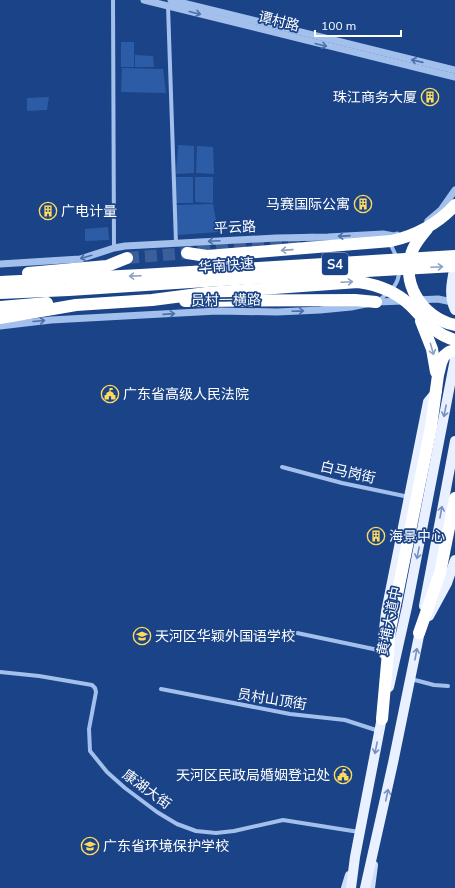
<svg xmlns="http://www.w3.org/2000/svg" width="455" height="888" font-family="Mulish,'Noto Sans SC',sans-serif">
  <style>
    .green { fill: #2d5ca6 }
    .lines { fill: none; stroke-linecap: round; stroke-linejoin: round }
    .motorway-tunnel { stroke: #3c5f9a; stroke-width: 12; stroke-dasharray: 12 6; stroke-linecap: butt }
    .minor { stroke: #a3c0ec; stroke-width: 4 }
    .tertiary { stroke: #a3c0ec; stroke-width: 7 }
    .secondary { stroke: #d0dff9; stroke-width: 8 }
    .primary { stroke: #e9f0ff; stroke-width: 10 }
    .motorway { stroke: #fff; stroke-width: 12 }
    .oneway { stroke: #4a6fab }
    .oneway2 { stroke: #8ca1c4 }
    .oneway3 { stroke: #7791be }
    .labels { text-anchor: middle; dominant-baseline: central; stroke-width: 3.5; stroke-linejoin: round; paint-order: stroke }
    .shield { fill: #1a4388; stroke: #bac7db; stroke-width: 1 }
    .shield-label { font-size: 13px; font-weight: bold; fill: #fff }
    .street-label { font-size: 14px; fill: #fff; stroke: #1a4388 }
    .poi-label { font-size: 14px; fill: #fff; stroke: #1a4388; text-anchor: start }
  </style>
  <rect width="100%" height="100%" fill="#1a4388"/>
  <!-- green -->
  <g class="green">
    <rect x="121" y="42" width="13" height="25"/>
    <polygon points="135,55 153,56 154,67 135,67"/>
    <polygon points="122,68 163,69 166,93 121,92"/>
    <polygon points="49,97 47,110 27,111 27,98"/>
    <polygon points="178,145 194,146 194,173 176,174"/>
    <polygon points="197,146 213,147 214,174 196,173"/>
    <polygon points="175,177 193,177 193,203 176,203"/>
    <polygon points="195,177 213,177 213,203 195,202"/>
    <polygon points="213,204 218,232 178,235 175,205"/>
    <polygon points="108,227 109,240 85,241 85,229"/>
  </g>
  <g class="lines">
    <!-- motorway-tunnel -->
    <polyline class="motorway-tunnel" points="127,258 187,253 202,249 289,242 314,239"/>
    <!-- minor -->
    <g class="minor">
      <polyline points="113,0 114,248"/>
      <polyline points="168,6 176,243"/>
      <polyline points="390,243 397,258"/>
      <path d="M378,301C389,292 399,286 399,271"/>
      <polyline points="282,467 342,483 409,497"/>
      <polyline points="297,633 383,651"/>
      <polyline points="0,672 39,676 92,685 95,688 96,692 89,729 90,751 107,772 125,788 157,812 177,824 196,831 216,833 234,831 283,820 359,832"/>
      <polyline points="411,679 434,685 448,686"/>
      <polyline points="161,689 290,714 345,720 379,731"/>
    </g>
    <!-- tertiary -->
    <g class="tertiary">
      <polyline points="144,0 455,77"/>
      <polyline points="171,0 455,70"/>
      <polyline points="428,221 441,210 455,190"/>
      <polyline points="0,264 80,259 114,248 125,246 276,238 328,237 383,234 394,236 397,235"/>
      <polyline points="416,300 438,299 452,302"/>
      <polyline points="0,326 51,320 217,311 277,312 320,310 351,307 376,302 404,301"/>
    </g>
    <!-- secondary -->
    <g class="secondary">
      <polyline points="345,888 349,875"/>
      <polyline points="371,888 374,865"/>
    </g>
    <!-- primary -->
    <g class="primary">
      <path d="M455,265C452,280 448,295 455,310"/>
      <polyline points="424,606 455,441"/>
      <polyline points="429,616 447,583 455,560"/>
      <polyline points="384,654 383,638 386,612 428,402 437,391"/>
      <polyline points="389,687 407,607 455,359"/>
      <polyline points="351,888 355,857 383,712"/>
      <polyline points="365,888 393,763 421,626"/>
    </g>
    <!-- motorway -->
    <g class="motorway">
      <path d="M427,229C422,235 416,242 413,249C399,282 422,318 455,325"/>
      <path d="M187,253L207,256L391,241C415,236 439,223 455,205"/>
      <polyline points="28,273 107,266 127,258"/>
      <polyline points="0,282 141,275 455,256"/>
      <polyline points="0,293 69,290 313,274 455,266"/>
      <polyline points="185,301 355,300 376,302"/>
      <polyline points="0,307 47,303"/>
      <path d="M0,318L76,305L152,300L206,293L358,282C379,285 397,292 411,306C426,321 434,334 455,340"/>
      <polyline points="421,321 432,349 436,372"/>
      <polyline points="419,633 440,573 455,498"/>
      <polyline points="382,719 390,630 431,427 438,375 441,363 444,356 449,352 455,350"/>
    </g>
  </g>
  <!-- one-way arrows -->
  <defs><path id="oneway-shaft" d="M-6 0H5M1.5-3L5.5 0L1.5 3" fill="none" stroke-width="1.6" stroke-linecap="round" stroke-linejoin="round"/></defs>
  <g class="oneway">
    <use href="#oneway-shaft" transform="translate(195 13) rotate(14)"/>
    <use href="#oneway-shaft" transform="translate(321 45) rotate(14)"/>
    <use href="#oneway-shaft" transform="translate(417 61) rotate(-167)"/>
    <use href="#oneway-shaft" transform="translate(344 236) rotate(176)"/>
    <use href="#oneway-shaft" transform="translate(214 241) rotate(177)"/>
    <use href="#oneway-shaft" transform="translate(86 257) rotate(164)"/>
    <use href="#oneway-shaft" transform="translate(298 311) rotate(-2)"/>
    <use href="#oneway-shaft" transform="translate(169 314) rotate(-4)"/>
    <use href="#oneway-shaft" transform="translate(39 321) rotate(-5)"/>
  </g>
  <g class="oneway2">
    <use href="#oneway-shaft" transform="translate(287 250) rotate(176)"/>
    <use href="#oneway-shaft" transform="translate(437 267) rotate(-3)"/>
    <use href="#oneway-shaft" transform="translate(135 276) rotate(178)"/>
    <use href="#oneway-shaft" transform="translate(347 282) rotate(-3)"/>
    <use href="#oneway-shaft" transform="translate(432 349) rotate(74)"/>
  </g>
  <g class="oneway3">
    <use href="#oneway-shaft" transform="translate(445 411) rotate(101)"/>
    <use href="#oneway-shaft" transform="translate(441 512) rotate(-80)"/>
    <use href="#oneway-shaft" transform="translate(418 553) rotate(101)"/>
    <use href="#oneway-shaft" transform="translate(416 654) rotate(-80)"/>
    <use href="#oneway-shaft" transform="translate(376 748) rotate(101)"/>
    <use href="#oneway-shaft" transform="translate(387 795) rotate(-78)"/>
  </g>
  <!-- icons -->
  <defs>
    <symbol id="building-ring" viewBox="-11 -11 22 22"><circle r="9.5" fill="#1a4388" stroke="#feda5f" stroke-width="1.5"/><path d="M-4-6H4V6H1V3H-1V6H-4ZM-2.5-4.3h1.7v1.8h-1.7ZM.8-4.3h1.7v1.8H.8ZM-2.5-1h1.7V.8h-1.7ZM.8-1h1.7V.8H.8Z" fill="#feda5f"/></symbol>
    <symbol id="civic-ring" viewBox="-11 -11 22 22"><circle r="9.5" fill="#1a4388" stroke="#feda5f" stroke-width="1.5"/><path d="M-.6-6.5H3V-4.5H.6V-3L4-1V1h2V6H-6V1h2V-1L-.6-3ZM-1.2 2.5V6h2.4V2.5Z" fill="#feda5f"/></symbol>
    <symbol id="school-ring" viewBox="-11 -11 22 22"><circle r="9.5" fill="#1a4388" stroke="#feda5f" stroke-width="1.5"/><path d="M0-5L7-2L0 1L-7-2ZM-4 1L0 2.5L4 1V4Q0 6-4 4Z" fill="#feda5f"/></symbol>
  </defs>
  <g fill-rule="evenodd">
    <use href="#building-ring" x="420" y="87" width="20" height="20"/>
    <use href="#building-ring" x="353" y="194" width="20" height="20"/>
    <use href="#building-ring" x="38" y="201" width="20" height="20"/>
    <use href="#civic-ring" x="100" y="384" width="20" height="20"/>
    <use href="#building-ring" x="366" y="526" width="20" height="20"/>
    <use href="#school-ring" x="132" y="626" width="20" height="20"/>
    <use href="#civic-ring" x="333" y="765" width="20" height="20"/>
    <use href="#school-ring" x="80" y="836" width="20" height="20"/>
  </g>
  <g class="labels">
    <!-- shield labels -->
    <rect class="shield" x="322" y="253" width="26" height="22" rx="3"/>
    <g class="shield-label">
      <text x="335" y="264">S4</text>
    </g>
    <!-- street labels -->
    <g class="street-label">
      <text transform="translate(279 21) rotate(14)">谭村路</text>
      <text transform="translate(235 227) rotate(-3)">平云路</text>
      <text transform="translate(226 265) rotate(-4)">华南快速</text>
      <text transform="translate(226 300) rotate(-1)">员村一横路</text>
      <text transform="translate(348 472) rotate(13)">白马岗街</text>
      <text transform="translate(389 621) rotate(-78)">黄埔大道中</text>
      <text transform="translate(272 699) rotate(9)">员村山顶街</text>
      <text transform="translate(147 789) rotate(36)">康湖大街</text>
    </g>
    <!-- poi labels -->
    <g class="poi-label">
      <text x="417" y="97" text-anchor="end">珠江商务大厦</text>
      <text x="350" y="204" text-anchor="end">马赛国际公寓</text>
      <text x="61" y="211">广电计量</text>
      <text x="123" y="394">广东省高级人民法院</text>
      <text x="389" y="536">海景中心</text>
      <text x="155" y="636">天河区华颖外国语学校</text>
      <text x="330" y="775" text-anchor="end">天河区民政局婚姻登记处</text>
      <text x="103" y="846">广东省环境保护学校</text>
    </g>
  </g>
  <!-- scale -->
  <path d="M315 30v6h86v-6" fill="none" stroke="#ffffff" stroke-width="2"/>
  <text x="321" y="30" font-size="12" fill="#ffffff" stroke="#1a4388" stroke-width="3" paint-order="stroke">100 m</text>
</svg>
